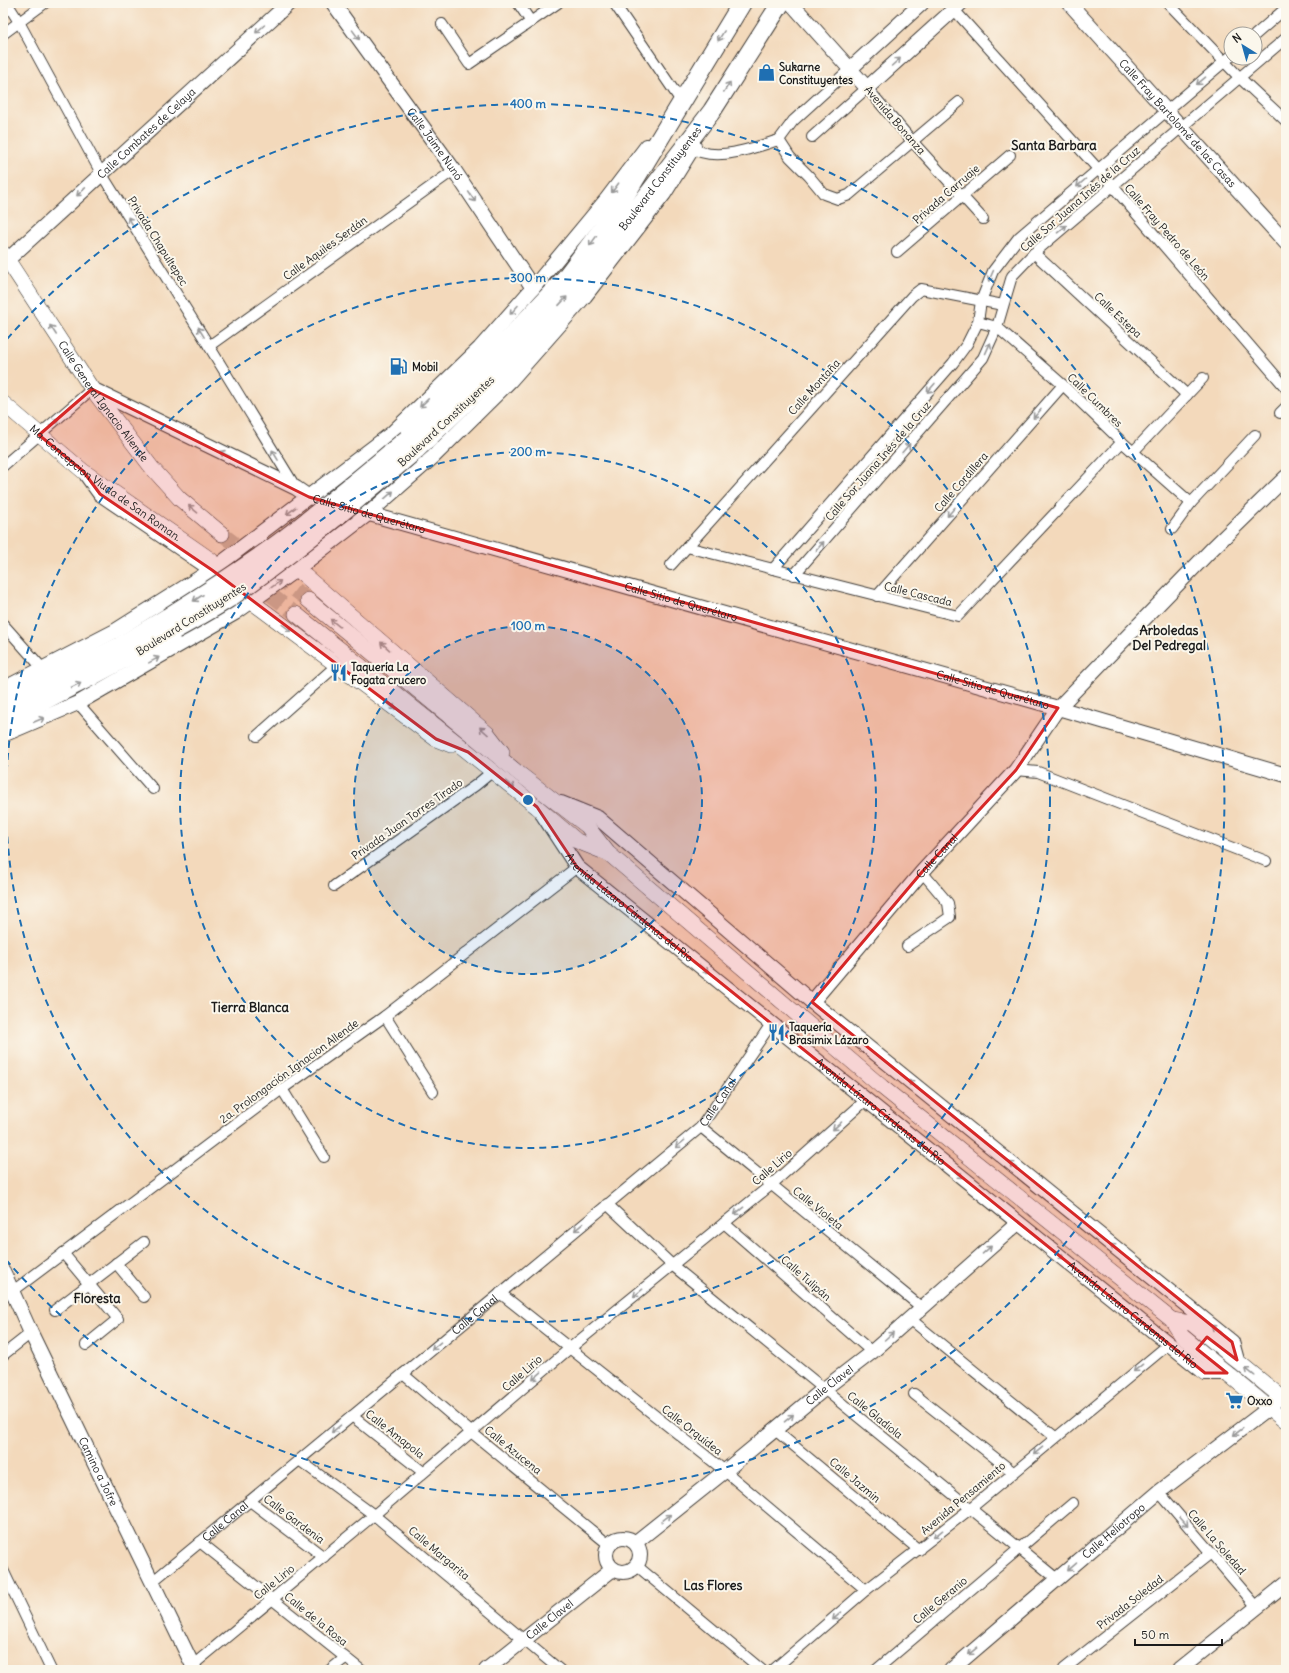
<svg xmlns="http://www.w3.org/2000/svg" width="1289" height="1673" font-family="Delius,sans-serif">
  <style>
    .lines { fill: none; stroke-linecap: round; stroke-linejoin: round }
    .primary-tunnel { stroke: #c8b39b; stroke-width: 15; stroke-dasharray: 15 8; stroke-linecap: butt }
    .street-casing { stroke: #3c3834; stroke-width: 12 }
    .secondary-casing { stroke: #3c3834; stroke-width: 16 }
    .primary-casing { stroke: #3c3834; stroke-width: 16 }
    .highway-casing { stroke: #3c3834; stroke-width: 20 }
    .street { stroke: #fff; stroke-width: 10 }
    .secondary { stroke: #fff; stroke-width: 14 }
    .primary { stroke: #fff; stroke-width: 15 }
    .highway { stroke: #fff; stroke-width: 18 }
    .highway-bridge-casing { stroke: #3c3834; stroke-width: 20; stroke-linecap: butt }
    .highway-bridge { stroke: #fff; stroke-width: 18 }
    .oneway { stroke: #999 }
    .marked { fill: #d62828; fill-opacity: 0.2; stroke: #d62828; stroke-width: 3; stroke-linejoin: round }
    .ring { fill: none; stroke: #1f6fb2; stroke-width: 2; stroke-dasharray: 7 5 }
    .labels { text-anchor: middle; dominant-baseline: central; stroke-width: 4; stroke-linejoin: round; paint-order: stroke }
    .poi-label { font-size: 11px; font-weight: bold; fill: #1c1c1c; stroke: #fbf7ec; text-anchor: start }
    .street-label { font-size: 11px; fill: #1c1c1c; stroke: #fbf7ec }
    .quarter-label { font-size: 13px; font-weight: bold; fill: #1c1c1c; stroke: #fbf7ec }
    .centre { fill: #1f6fb2; stroke: #fbf7ec; stroke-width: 2 }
    .ring-label { font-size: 12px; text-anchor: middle; font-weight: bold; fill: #1f6fb2; stroke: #fbf7ec; stroke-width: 4; stroke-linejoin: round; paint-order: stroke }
  </style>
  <rect width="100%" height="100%" fill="#fbf7ec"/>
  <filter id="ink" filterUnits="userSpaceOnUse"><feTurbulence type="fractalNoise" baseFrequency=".025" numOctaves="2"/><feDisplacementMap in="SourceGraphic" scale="8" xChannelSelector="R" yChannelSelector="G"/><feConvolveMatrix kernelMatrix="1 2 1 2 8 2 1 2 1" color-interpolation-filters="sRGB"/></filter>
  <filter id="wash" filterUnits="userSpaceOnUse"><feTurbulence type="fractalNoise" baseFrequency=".012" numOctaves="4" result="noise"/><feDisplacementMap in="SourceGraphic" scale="16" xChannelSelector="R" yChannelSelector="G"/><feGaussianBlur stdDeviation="0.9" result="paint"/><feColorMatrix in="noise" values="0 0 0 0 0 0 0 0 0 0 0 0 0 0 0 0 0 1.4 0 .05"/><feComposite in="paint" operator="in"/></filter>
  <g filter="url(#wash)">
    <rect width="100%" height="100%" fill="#f3d9bb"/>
  </g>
  <g filter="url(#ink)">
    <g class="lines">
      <!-- primary-tunnel -->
      <g class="primary-tunnel">
        <polyline points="222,534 308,600"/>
        <polyline points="211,560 247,577 296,614"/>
      </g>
      <defs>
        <g id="street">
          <polyline points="7,3 19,22 101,173 209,346 296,488"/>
          <polyline points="518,3 531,22"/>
          <polyline points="614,3 681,101"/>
          <polyline points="948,3 1098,169 1286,388"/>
          <polyline points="1168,3 1240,78 1286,121"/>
          <polyline points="442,24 469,64 558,3"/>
          <polyline points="3,34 45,3"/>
          <polyline points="1255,35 1286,8"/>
          <polyline points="850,69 793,121 779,140 790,157 809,176 824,194 838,199 849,195 959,102"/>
          <polyline points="812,137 867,88 912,141 983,219"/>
          <path d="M688,146C715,164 751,148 779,140"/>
          <polyline points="897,252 1010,155"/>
          <polyline points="1034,253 1187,395"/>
          <polyline points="978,322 997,327 1063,385 1122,442 1191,503"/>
          <polyline points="209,346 454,170"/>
          <polyline points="1280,413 1286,407"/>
          <polyline points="1133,452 1203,378"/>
          <polyline points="3,466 92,389"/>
          <polyline points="1172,529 1191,503 1255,435"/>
          <polyline points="687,547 958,616 1122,442"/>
          <polyline points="671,565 912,296 921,289 1003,305"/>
          <polyline points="773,569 953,363 967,344 978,322 981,301 993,271 1019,237 1231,56"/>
          <polyline points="794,575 983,358 997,327 1012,276 1034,253 1286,38"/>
          <polyline points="877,596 1063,385"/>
          <polyline points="3,624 43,669"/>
          <polyline points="78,703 153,789"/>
          <polyline points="257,736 337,665"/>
          <polyline points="1016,770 1038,772 1266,861"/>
          <polyline points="334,886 476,785 493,771"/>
          <polyline points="907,946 950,917 948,903 922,872"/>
          <polyline points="385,1016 433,1092"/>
          <polyline points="282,1089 324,1157"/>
          <polyline points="701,1127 921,1307"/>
          <polyline points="607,1204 672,1265 1057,1579"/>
          <polyline points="724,1223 872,1352"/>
          <polyline points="63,1253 118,1319 86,1345"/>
          <polyline points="116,1263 144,1297"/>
          <polyline points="13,1291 282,1089 385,1016 577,867"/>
          <polyline points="500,1293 725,1471 866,1590"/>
          <polyline points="55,1310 144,1242"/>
          <polyline points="909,1318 1055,1437"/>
          <polyline points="3,1355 31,1333"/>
          <polyline points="403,1374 471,1432 608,1544"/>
          <polyline points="914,1394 1013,1472"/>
          <polyline points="352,1416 423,1472"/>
          <polyline points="775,1430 919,1550"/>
          <polyline points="299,1460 374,1515 560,1670"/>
          <polyline points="1159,1492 1257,1607"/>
          <polyline points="250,1501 324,1557"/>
          <polyline points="200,1542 361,1670"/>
          <polyline points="637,1566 762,1670"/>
          <polyline points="3,1570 51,1670"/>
          <path id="s1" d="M152,1582L701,1127L771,1024"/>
          <polyline points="193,1665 374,1515 569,1349 771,1185 866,1100"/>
          <polyline points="1064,1669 1211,1553"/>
          <polyline points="330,1670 345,1658"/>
          <polyline points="773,1670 866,1590 970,1509 1169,1344"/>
          <polyline points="876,1670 1073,1503"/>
        </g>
        <g id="secondary">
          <path id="s2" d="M333,3L454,170L533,288"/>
          <polyline points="791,3 867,88 961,3"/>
          <path id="s3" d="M1069,3L1286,243"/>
          <polyline points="850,69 922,3"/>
          <path id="s4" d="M3,264L289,3"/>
          <path id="s5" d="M92,389L296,488L309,497L1058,708L1286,775"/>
          <polyline points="87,476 100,494 212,570"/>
          <polyline points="3,689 115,631 212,570 392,433 480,348 533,288 606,200 647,146"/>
          <polyline points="3,735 78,703 235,613 297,569 368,514 433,457 510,381 585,296 664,194 694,146"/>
          <polyline points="561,803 598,818 812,1002 1232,1342 1237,1360"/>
          <path id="s6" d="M543,815L577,867L1205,1373H1227"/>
          <path id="s7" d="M812,1002L922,872L1016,770L1058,708L1212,549L1286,477"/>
          <path id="s8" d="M3,1271L31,1333L195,1670"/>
          <circle cx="623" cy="1555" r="17"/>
          <path id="s9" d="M636,1542L725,1471L824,1389L872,1352L1018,1223"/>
          <path id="s10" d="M486,1670L613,1569"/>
          <path id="s11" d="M951,1670L1159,1492L1269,1408L1280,1396"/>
          <polyline points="1179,1670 1286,1584"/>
        </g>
        <g id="primary">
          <path id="s12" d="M3,253L92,389L152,468L180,499L222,534"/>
          <path id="s13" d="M3,403L83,471L211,560"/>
          <polyline points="254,538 297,569 488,734 502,752"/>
          <polyline points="212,570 252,602 436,739 451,745"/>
          <polyline points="308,600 517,772 587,826 608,853 882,1087 1172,1320 1182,1336 1286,1422"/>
          <polyline points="296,614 537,807 577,841 607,853"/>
          <polyline points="1172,1320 1191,1323 1286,1401"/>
        </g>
        <g id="highway">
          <polyline points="407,439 489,360 566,277 617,209 742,3"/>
          <path id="s14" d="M416,450L499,371L576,288L712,111L781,3"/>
          <polyline points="3,704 120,646 168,617"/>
          <path d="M3,720C62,693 119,663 175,630"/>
        </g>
      </defs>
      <!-- street casing -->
      <use href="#street" class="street-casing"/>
      <!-- secondary casing -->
      <use href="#secondary" class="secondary-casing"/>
      <!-- primary casing -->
      <use href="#primary" class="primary-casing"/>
      <!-- highway casing -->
      <use href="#highway" class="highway-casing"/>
      <!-- street -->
      <use href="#street" class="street"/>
      <!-- secondary -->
      <use href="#secondary" class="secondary"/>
      <!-- primary -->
      <use href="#primary" class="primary"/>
      <!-- highway -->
      <use href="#highway" class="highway"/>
      <defs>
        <g id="highway-bridge">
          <path d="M168,617C207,592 247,567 284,539C326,507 366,473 407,439"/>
          <path d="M175,630C193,620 211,610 228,599C294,553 355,502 416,450"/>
        </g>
      </defs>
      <!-- highway-bridge casing -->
      <use href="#highway-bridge" class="highway-bridge-casing"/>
      <!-- highway-bridge -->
      <use href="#highway-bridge" class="highway-bridge"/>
    </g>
    <!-- one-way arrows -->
    <defs><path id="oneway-shaft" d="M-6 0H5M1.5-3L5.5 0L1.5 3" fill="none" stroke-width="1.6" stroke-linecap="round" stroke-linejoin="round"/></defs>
    <g class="oneway">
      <use href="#oneway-shaft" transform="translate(260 29) rotate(138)"/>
      <use href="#oneway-shaft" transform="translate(356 35) rotate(54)"/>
      <use href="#oneway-shaft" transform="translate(721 36) rotate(122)"/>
      <use href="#oneway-shaft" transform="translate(896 62) rotate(-42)"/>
      <use href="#oneway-shaft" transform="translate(1201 81) rotate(140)"/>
      <use href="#oneway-shaft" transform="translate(727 87) rotate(-57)"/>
      <use href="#oneway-shaft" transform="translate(1081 183) rotate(139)"/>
      <use href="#oneway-shaft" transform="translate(615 188) rotate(127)"/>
      <use href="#oneway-shaft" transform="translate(81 192) rotate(137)"/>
      <use href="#oneway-shaft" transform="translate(472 197) rotate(56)"/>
      <use href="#oneway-shaft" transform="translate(131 222) rotate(-122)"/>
      <use href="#oneway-shaft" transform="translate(1062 229) rotate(-40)"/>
      <use href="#oneway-shaft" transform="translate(593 241) rotate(126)"/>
      <use href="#oneway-shaft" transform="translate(991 276) rotate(114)"/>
      <use href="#oneway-shaft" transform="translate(563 301) rotate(-47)"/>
      <use href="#oneway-shaft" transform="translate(514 310) rotate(132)"/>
      <use href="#oneway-shaft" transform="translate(53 330) rotate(-123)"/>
      <use href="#oneway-shaft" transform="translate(201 332) rotate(-122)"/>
      <use href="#oneway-shaft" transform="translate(988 348) rotate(-66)"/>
      <use href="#oneway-shaft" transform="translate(931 388) rotate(131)"/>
      <use href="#oneway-shaft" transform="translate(424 403) rotate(136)"/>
      <use href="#oneway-shaft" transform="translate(1037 414) rotate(131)"/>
      <use href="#oneway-shaft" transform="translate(54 422) rotate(-40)"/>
      <use href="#oneway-shaft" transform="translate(906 448) rotate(-49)"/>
      <use href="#oneway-shaft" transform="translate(225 454) rotate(-154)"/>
      <use href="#oneway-shaft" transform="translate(275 455) rotate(-121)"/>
      <use href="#oneway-shaft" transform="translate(389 495) rotate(-41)"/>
      <use href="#oneway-shaft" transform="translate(193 509) rotate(-140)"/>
      <use href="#oneway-shaft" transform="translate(291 511) rotate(143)"/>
      <use href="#oneway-shaft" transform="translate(951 512) rotate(131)"/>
      <use href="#oneway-shaft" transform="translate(820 546) rotate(-49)"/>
      <use href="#oneway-shaft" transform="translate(276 584) rotate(-36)"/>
      <use href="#oneway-shaft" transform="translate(198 598) rotate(147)"/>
      <use href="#oneway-shaft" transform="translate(335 623) rotate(-141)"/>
      <use href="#oneway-shaft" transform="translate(287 628) rotate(36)"/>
      <use href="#oneway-shaft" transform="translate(385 646) rotate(-139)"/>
      <use href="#oneway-shaft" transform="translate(154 660) rotate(-29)"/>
      <use href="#oneway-shaft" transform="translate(76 685) rotate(-27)"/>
      <use href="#oneway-shaft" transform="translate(391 706) rotate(37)"/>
      <use href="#oneway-shaft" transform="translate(39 720) rotate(-23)"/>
      <use href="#oneway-shaft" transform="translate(484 731) rotate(-138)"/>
      <use href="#oneway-shaft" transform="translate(510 785) rotate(39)"/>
      <use href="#oneway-shaft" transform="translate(704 969) rotate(39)"/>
      <use href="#oneway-shaft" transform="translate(913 1084) rotate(-141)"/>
      <use href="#oneway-shaft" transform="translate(837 1126) rotate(139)"/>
      <use href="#oneway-shaft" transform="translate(680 1144) rotate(141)"/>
      <use href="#oneway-shaft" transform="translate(1014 1166) rotate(-141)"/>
      <use href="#oneway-shaft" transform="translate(958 1174) rotate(39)"/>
      <use href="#oneway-shaft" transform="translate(739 1211) rotate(141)"/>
      <use href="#oneway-shaft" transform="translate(579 1227) rotate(140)"/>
      <use href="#oneway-shaft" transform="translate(1115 1248) rotate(-141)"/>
      <use href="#oneway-shaft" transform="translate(987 1250) rotate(-41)"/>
      <use href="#oneway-shaft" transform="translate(1059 1255) rotate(39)"/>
      <use href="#oneway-shaft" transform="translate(638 1293) rotate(141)"/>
      <use href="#oneway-shaft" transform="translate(1216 1329) rotate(-141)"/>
      <use href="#oneway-shaft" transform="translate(889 1336) rotate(-42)"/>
      <use href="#oneway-shaft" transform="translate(436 1346) rotate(140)"/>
      <use href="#oneway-shaft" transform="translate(1138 1368) rotate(141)"/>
      <use href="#oneway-shaft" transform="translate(1250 1372) rotate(-141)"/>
      <use href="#oneway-shaft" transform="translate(537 1376) rotate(139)"/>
      <use href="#oneway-shaft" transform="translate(789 1418) rotate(-40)"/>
      <use href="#oneway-shaft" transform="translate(336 1429) rotate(140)"/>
      <use href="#oneway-shaft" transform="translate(1238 1432) rotate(143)"/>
      <use href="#oneway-shaft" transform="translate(1038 1451) rotate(140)"/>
      <use href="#oneway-shaft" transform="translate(666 1518) rotate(-38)"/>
      <use href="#oneway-shaft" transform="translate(1184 1522) rotate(49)"/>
      <use href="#oneway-shaft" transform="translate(938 1534) rotate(141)"/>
      <use href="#oneway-shaft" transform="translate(1072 1567) rotate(139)"/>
      <use href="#oneway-shaft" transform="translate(837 1616) rotate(139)"/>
      <use href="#oneway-shaft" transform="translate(973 1651) rotate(140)"/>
    </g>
  </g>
  <!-- marked area -->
  <path class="marked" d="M92,389L309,497L1058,708L1016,770L922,872L812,1002L1232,1342L1237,1360L1207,1337L1197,1349L1227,1373H1205L577,867L537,807L468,752L436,739L212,570L100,494L83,471L39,435Z"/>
  <!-- distance rings -->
  <circle cx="528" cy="800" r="174" fill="#1f6fb2" fill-opacity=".12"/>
  <g class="ring">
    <circle cx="528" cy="800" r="174"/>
    <circle cx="528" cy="800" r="348"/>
    <circle cx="528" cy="800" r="522"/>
    <path d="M7 339A696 696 0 1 1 7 1261"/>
  </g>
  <!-- icons -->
  <defs>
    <symbol id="shop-bare" viewBox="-9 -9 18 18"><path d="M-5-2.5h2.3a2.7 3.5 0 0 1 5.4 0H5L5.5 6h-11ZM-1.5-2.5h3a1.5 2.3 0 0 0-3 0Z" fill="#1f6fb2" stroke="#fbf7ec" stroke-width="2.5" paint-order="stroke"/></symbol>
    <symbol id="fuel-bare" viewBox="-9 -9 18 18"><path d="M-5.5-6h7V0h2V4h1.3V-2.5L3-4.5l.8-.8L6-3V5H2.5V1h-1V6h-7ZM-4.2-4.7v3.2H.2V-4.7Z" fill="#1f6fb2" stroke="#fbf7ec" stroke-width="2.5" paint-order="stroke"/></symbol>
    <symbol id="restaurant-bare" viewBox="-9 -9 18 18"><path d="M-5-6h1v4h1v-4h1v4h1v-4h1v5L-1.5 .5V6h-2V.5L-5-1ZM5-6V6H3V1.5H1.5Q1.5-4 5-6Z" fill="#1f6fb2" stroke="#fbf7ec" stroke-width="2.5" paint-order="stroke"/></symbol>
    <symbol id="supermarket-bare" viewBox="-9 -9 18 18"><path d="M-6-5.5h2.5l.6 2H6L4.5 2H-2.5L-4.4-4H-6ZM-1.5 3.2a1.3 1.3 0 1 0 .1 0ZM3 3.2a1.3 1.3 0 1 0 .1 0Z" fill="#1f6fb2" stroke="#fbf7ec" stroke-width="2.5" paint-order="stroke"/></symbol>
  </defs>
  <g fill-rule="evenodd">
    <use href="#shop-bare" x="754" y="60" width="25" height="25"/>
    <use href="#fuel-bare" x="386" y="354" width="25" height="25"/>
    <use href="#restaurant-bare" x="326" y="660" width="25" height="25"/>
    <use href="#restaurant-bare" x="764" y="1020" width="25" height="25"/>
    <use href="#supermarket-bare" x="1222" y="1388" width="25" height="25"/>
  </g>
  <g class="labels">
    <!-- poi labels -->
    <g class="poi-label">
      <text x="779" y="67">Sukarne<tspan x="779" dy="13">Constituyentes</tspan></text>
      <text x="412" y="367">Mobil</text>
      <text x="351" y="667">Taquería La<tspan x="351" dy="13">Fogata crucero</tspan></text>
      <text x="789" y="1027">Taquería<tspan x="789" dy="13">Brasimix Lázaro</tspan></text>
      <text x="1247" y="1401">Oxxo</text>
    </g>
    <!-- street labels -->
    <g class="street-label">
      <text transform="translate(895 120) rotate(49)">Avenida Bonanza</text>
      <text stroke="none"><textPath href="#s3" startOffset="162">Calle Fray Bartolomé de las Casas</textPath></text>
      <text stroke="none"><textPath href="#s4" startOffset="194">Calle Combates de Celaya</textPath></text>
      <text stroke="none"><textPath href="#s2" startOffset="174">Calle Jaime Nunó</textPath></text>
      <text stroke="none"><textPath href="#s14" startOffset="366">Boulevard Constituyentes</textPath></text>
      <text transform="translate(946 194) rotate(-41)">Privada Carruaje</text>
      <text transform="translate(1080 199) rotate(-41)">Calle Sor Juana Inés de la Cruz</text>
      <text transform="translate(1167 232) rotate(49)">Calle Fray Pedro de León</text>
      <text transform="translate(158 241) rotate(58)">Privada Chapultepec</text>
      <text transform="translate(325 248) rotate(-36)">Calle Aquiles Serdán</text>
      <text transform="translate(1118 315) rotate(43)">Calle Estepa</text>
      <text transform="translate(814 387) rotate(-48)">Calle Montaña</text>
      <text transform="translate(1095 400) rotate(44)">Calle Cumbres</text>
      <text stroke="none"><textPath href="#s12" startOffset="179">Calle General Ignacio Allende</textPath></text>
      <text transform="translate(446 421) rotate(-43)">Boulevard Constituyentes</text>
      <text transform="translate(878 461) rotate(-49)">Calle Sor Juana Inés de la Cruz</text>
      <text transform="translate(961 482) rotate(-49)">Calle Cordillera</text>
      <text stroke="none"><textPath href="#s13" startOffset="130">Ma. Concepcion Viuda de San Roman.</textPath></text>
      <text stroke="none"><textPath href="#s5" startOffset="305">Calle Sitio de Querétaro</textPath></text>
      <text transform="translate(918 594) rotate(14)">Calle Cascada</text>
      <text stroke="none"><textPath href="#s5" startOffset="629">Calle Sitio de Querétaro</textPath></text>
      <text transform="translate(191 619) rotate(-32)">Boulevard Constituyentes</text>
      <text stroke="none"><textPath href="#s5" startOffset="953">Calle Sitio de Querétaro</textPath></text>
      <text transform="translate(407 819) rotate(-35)">Privada Juan Torres Tirado</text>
      <text stroke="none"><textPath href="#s7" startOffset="192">Calle Canal</textPath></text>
      <text stroke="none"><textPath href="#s6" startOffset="128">Avenida Lázaro Cárdenas del Río</textPath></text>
      <text transform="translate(289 1071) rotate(-36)">2a. Prolongación Ignacion Allende</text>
      <text stroke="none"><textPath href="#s1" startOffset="743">Calle Canal</textPath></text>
      <text stroke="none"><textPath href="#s6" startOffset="452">Avenida Lázaro Cárdenas del Río</textPath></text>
      <text transform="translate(772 1167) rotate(-41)">Calle Lirio</text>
      <text transform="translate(818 1208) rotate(39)">Calle Violeta</text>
      <text transform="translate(806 1278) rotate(41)">Calle Tulipán</text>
      <text stroke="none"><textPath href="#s1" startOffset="419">Calle Canal</textPath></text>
      <text stroke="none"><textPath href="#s6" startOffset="776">Avenida Lázaro Cárdenas del Río</textPath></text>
      <text transform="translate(522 1373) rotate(-41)">Calle Lirio</text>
      <text stroke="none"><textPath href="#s9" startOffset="249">Calle Clavel</textPath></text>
      <text transform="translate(875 1415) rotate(39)">Calle Gladiola</text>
      <text transform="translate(692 1430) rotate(38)">Calle Orquídea</text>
      <text transform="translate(395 1434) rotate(38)">Calle Amapola</text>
      <text transform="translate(513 1450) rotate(39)">Calle Azucena</text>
      <text stroke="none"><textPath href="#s8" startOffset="222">Camino a Jofre</textPath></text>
      <text transform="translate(855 1480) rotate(40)">Calle Jazmín</text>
      <text transform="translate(963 1498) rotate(-40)">Avenida Pensamiento</text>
      <text transform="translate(294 1519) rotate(37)">Calle Gardenia</text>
      <text stroke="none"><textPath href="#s1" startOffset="95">Calle Canal</textPath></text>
      <text stroke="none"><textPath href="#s11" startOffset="214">Calle Heliotropo</textPath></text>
      <text transform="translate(1217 1542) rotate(49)">Calle La Soledad</text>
      <text transform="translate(439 1553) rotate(40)">Calle Margarita</text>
      <text transform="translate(274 1582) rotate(-39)">Calle Lirio</text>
      <text transform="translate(940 1600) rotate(-40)">Calle Geranio</text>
      <text transform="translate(1130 1602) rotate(-38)">Privada Soledad</text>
      <text transform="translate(316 1619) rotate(39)">Calle de la Rosa</text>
      <text stroke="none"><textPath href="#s10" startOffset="81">Calle Clavel</textPath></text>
    </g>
    <!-- quarter labels -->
    <g class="quarter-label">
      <text x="1054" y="145">Santa Barbara</text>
      <text x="1169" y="630">Arboledas<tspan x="1169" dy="15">Del Pedregal</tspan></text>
      <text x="250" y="1007">Tierra Blanca</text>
      <text x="97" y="1298">Floresta</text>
      <text x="713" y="1585">Las Flores</text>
    </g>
  </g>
  <circle cx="528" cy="800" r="6" class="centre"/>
  <g class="ring-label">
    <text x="528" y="108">400 m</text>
    <text x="528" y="282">300 m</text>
    <text x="528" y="456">200 m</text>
    <text x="528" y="630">100 m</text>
  </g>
  <!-- margin -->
  <rect width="1289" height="1673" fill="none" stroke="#fbf7ec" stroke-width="16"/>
  <!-- north arrow -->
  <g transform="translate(1243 46) rotate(323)"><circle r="19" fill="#fbf7ec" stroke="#a29f99"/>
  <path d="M0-3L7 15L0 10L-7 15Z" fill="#1f6fb2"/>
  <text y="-6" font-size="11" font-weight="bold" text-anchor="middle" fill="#1c1c1c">N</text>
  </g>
  <!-- scale -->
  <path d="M1135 1639v6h87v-6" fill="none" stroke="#1c1c1c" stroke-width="2"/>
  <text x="1141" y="1639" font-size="12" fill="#1c1c1c" stroke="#fbf7ec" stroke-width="3" paint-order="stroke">50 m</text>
</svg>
